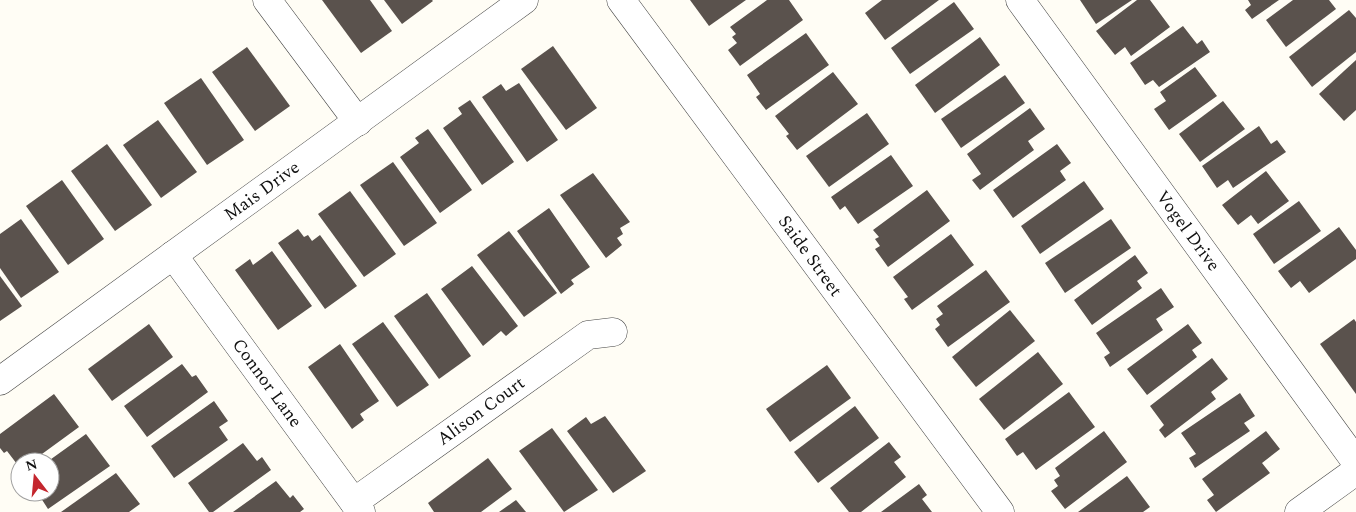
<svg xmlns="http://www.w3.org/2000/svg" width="1356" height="512" font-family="Spectral,serif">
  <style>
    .building { fill: #5a524d }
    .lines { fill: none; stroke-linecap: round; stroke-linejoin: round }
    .minor-casing { stroke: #444; stroke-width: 29 }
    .minor { stroke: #fff; stroke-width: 28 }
    .labels { text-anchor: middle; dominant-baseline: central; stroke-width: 5; stroke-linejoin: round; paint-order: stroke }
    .street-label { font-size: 18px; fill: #111; stroke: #fff }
  </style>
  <rect width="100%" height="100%" fill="#fffdf5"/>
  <!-- building -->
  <g class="building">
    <polygon points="322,0 370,0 392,31 361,53"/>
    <polygon points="384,0 432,0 433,1 402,24"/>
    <polygon points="690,0 746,0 709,26"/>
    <polygon points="767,0 789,0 803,20 740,66 728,50 737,43 732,37 736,34 730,27"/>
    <polygon points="882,0 939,0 885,40 865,13"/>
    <polygon points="1080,0 1132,0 1096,24"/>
    <polygon points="1137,0 1150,0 1170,27 1131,56 1125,47 1115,55 1096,31"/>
    <polygon points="1248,0 1279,0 1252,19 1245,10 1251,5"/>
    <polygon points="1293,0 1329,0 1336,9 1286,47 1266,20"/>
    <polygon points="954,2 974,29 910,74 891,48"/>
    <polygon points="1349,10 1356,18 1356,52 1312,87 1289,57"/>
    <polygon points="1183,26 1197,44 1202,40 1210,52 1159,87 1153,80 1145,85 1130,63"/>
    <polygon points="806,33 829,65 766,110 756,97 760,94 747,75"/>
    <polygon points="980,37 1000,65 935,113 915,85"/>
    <polygon points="553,46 597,108 566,130 521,69"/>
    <polygon points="247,47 290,106 255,131 212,72"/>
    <polygon points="1356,60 1356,110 1344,121 1319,94"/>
    <polygon points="1195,67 1217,96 1169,130 1154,109 1166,101 1160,92"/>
    <polygon points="833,72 858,104 797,150 786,136 789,134 775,116"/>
    <polygon points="1005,75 1025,103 961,148 941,119"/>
    <polygon points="201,78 244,140 207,165 164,103"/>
    <polygon points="519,83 558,140 527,162 482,97 501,84 506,91"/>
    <polygon points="470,100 514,162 482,185 443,128 462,114 458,108"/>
    <polygon points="1223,101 1245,129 1200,162 1179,134"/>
    <polygon points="1030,108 1045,129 1028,141 1034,150 980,190 972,180 981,174 967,154"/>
    <polygon points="867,113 889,144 829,187 806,156"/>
    <polygon points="158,120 197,172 161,198 123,145"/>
    <polygon points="1259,126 1271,144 1277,140 1286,152 1233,188 1228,180 1217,188 1202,166"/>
    <polygon points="428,129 472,190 440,213 400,157 419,143 415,138"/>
    <polygon points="107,144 152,205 115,231 71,171"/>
    <polygon points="1057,144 1071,163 1060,171 1066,180 1013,218 993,190"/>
    <polygon points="891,155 913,186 858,224 845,206 840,210 831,197"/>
    <polygon points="393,162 437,223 404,246 360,185"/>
    <polygon points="1266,171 1289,201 1258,224 1251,215 1238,225 1222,205"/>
    <polygon points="593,173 630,222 620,228 623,234 617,238 622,245 606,258 560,195"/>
    <polygon points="62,180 104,239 68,265 26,206"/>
    <polygon points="1084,181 1104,209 1040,254 1021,226"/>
    <polygon points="927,190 950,221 888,267 875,249 880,246 875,239 879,237 873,230"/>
    <polygon points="350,191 396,254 364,277 318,214"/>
    <polygon points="1299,201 1321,231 1274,264 1253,234"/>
    <polygon points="549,208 590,267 571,280 574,284 561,294 517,231"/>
    <polygon points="21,219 59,272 21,298 0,268 0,234"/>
    <polygon points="1111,219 1131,248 1065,293 1045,263"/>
    <polygon points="1339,227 1356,250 1356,259 1309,293 1300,281 1291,288 1278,271"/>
    <polygon points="298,229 304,237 308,235 312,241 320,235 357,286 325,309 278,243"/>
    <polygon points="509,231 557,293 524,317 477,255"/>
    <polygon points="951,234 974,265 912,310 904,299 908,297 893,277"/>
    <polygon points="272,251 312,306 278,330 235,270 250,259 253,265"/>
    <polygon points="1135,255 1148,273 1137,281 1142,288 1092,325 1074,300"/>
    <polygon points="472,266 518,326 506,336 501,331 483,346 441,289"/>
    <polygon points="986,270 1010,302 948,347 935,329 940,325 936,319 943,314 937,306"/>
    <polygon points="0,276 22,306 0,321"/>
    <polygon points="1161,288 1174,307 1156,319 1163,330 1110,367 1104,357 1110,353 1096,333"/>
    <polygon points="427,293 471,356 439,379 394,316"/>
    <polygon points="1010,310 1035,341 976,387 952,357"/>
    <polygon points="1354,319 1356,322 1356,394 1320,344"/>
    <polygon points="383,322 429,385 397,407 352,344"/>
    <polygon points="149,324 173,357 112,401 88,369"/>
    <polygon points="1188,324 1202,343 1192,350 1197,357 1147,395 1127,369"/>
    <polygon points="340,344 379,401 360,414 364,420 352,429 308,367"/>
    <polygon points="1038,352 1063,384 1004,430 979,399"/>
    <polygon points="1212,358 1228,379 1211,392 1216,399 1165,438 1159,430 1164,425 1150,406"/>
    <polygon points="182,364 192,377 196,375 208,392 147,437 124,406"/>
    <polygon points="827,365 851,398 790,442 766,409"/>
    <polygon points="1069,392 1095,427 1036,470 1023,452 1017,456 1005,439"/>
    <polygon points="1240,393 1255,416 1244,423 1250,431 1195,468 1189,458 1196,454 1181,433"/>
    <polygon points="54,394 79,427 31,462 20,462 20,468 7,451 4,453 0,448 0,434"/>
    <polygon points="214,401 228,421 219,427 228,440 174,478 151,446"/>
    <polygon points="855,406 879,438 818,483 794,452"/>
    <polygon points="605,416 646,471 613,493 567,431 586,417 591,424"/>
    <polygon points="552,428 598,490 564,512 519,451"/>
    <polygon points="1104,431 1127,462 1065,509 1051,491 1058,486 1054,480 1060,476 1055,468"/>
    <polygon points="1266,431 1280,449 1262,463 1270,473 1216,512 1207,500 1214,495 1202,479"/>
    <polygon points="86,434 110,466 48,509 37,492 50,492 50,462 47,462"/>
    <polygon points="889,442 901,457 894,462 906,477 861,512 849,512 830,488"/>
    <polygon points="243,443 257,461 262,457 271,470 213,512 209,512 188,483"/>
    <polygon points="488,458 512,489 481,512 434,512 428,503"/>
    <polygon points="116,473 140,504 129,512 61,512"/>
    <polygon points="1127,476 1150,507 1143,512 1078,512"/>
    <polygon points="276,481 290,498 293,495 304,509 300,512 233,512"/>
    <polygon points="919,484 927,495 922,499 932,512 881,512"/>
    <polygon points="516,500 526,512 499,512"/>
  </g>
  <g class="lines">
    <defs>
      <g id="minor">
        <polyline points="267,0 358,122"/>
        <polyline points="621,0 1000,512"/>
        <polyline points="1020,0 1356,462"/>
        <polyline points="173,255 361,512"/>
        <polyline points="0,381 524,0"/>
        <polyline points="354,502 588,335 613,332"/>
        <polyline points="1299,512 1356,471"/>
      </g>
    </defs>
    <!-- minor casing -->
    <use href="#minor" class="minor-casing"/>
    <!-- minor -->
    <use href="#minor" class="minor"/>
  </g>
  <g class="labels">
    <!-- street labels -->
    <g class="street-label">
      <text transform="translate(262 191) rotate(-36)">Mais Drive</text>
      <text transform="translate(1188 231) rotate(54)">Vogel Drive</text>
      <text transform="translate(810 256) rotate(54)">Saide Street</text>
      <text transform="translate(267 383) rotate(54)">Connor Lane</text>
      <text transform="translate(481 411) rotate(-36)">Alison Court</text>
    </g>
  </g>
  <!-- north arrow -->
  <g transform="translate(35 477) rotate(344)"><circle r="24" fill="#ffffff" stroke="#a0a0a0"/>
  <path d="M0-4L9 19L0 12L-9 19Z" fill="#c4262e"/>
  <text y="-8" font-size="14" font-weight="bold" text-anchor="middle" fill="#111111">N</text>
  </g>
</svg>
